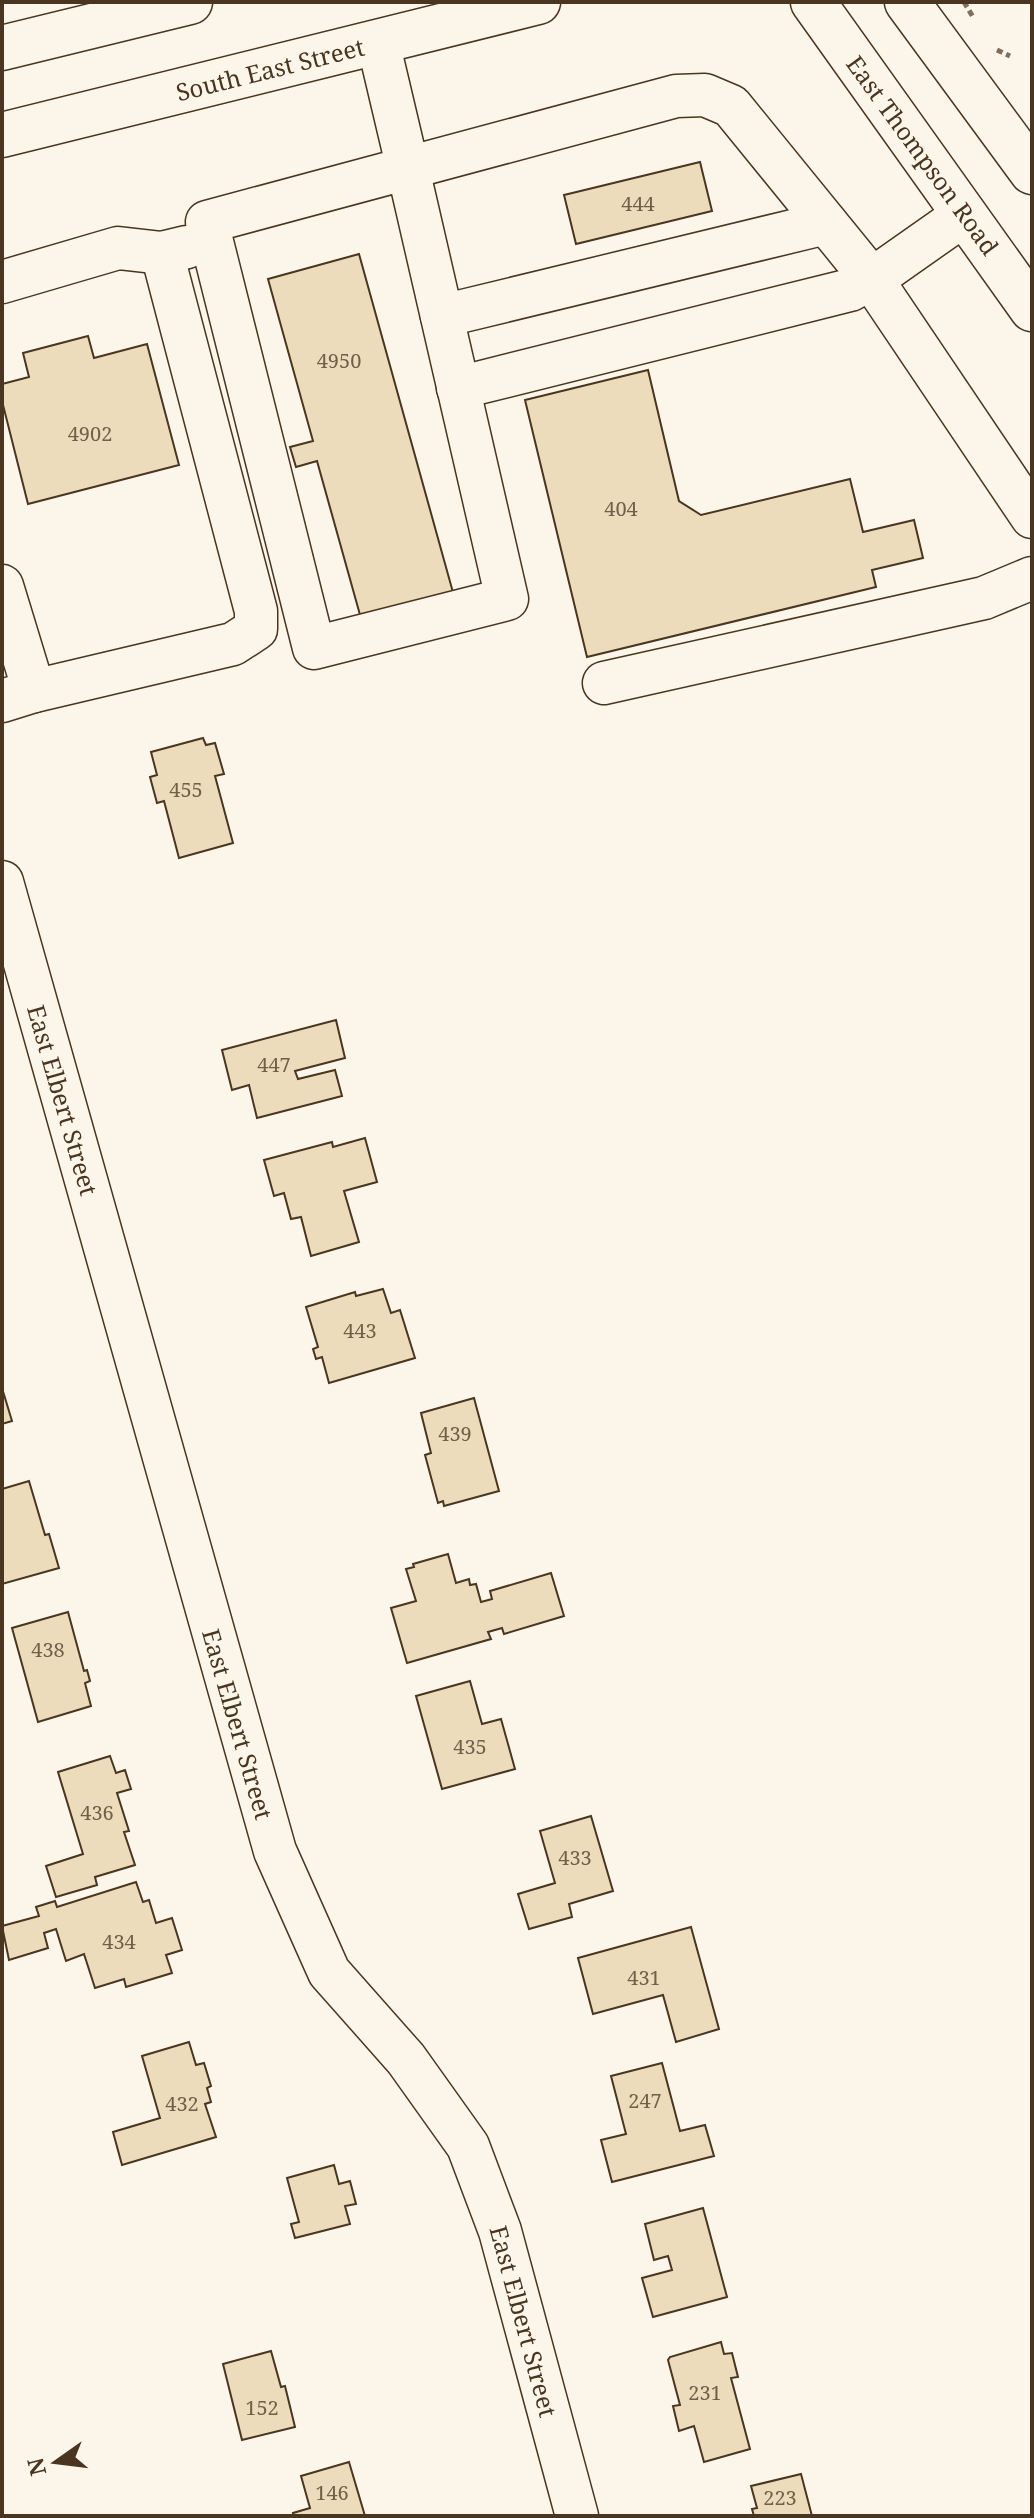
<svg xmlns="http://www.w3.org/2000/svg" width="1034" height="2518" font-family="'Noto Serif',serif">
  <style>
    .building { fill: #ecdcbc; stroke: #4a3520; stroke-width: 2 }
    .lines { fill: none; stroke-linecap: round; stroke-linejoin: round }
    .minor-casing { stroke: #4a3520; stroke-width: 45 }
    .major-casing { stroke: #4a3520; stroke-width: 47 }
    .path { stroke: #7f6f5c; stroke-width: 5; stroke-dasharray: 6 4; stroke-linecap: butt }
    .minor { stroke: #fbf6e9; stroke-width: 42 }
    .major { stroke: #fbf6e9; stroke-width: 44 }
    .labels { text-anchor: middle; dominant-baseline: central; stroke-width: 6; stroke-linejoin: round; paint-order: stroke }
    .number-label { font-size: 20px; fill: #725f47 }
    .street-label { font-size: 24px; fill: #4a3520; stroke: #fbf6e9 }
  </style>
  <rect width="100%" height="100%" fill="#fbf6e9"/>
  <!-- building -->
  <g class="building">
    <polygon points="700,162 712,211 576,244 564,195"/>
    <polygon points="359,254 454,596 362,622 317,461 296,467 290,447 313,441 268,279"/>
    <polygon points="88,336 94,358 147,344 179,465 28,504 2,401 2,384 29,377 23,353"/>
    <polygon points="648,370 679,501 701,515 850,479 863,532 914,520 923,558 872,570 876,587 587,657 525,400"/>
    <polygon points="203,738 206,745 215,743 224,774 215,776 233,843 179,858 164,801 157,803 150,777 157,775 151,752"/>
    <polygon points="336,1020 345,1058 295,1071 298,1079 335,1070 342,1096 257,1118 249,1085 232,1090 222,1050"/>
    <polygon points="365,1138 377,1182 344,1191 359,1242 311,1256 301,1217 291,1219 284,1193 274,1196 264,1160 332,1142 333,1147"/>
    <polygon points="383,1289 391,1313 400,1310 415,1358 329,1383 322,1357 316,1359 313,1349 318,1347 306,1307 355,1292 356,1296"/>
    <polygon points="2,1388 12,1421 2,1424"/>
    <polygon points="474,1398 499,1491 444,1506 443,1501 438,1503 425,1455 431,1453 421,1413"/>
    <polygon points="29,1481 45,1535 49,1534 59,1568 2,1584 2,1489"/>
    <polygon points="448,1554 456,1583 469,1579 470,1585 476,1584 481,1602 492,1599 490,1591 551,1573 564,1616 504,1634 502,1628 488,1632 491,1639 407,1663 391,1608 416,1601 406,1569 414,1567 413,1564"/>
    <polygon points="68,1612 84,1671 87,1670 90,1681 85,1683 91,1706 38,1722 12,1628"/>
    <polygon points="470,1681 482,1724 501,1719 515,1769 442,1789 416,1696"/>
    <polygon points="110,1756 116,1773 125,1770 131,1789 117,1793 129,1831 124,1832 135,1865 95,1877 97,1885 56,1897 46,1866 83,1854 58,1772"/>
    <polygon points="591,1816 613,1891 569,1904 572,1917 529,1929 518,1894 555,1883 540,1831"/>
    <polygon points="136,1882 143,1902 149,1900 156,1923 172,1918 182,1950 166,1955 172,1973 126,1987 124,1979 95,1988 84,1954 66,1961 56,1929 44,1933 48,1948 9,1960 2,1926 39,1916 36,1907 55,1901 57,1907"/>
    <polygon points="691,1927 719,2029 676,2042 663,1995 593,2014 578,1958"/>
    <polygon points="189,2042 196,2065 204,2063 211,2086 207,2088 211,2102 205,2104 216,2137 122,2165 113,2132 160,2118 142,2056"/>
    <polygon points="662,2063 680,2131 705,2125 714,2156 612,2182 601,2140 626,2134 611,2076"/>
    <polygon points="334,2165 339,2184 350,2181 356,2204 345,2206 350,2224 295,2238 291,2224 299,2222 287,2178"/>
    <polygon points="703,2208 727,2297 653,2317 642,2278 672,2270 668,2256 654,2260 645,2224"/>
    <polygon points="721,2342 724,2354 732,2353 738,2377 731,2378 750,2449 704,2462 694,2426 679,2431 673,2406 680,2405 668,2360 670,2357"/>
    <polygon points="271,2351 281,2387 285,2386 295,2427 242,2440 223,2364"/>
    <polygon points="349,2462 365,2516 294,2516 293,2513 310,2508 301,2476"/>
    <polygon points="801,2474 812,2516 754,2516 752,2509 757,2508 751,2486"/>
  </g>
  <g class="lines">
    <defs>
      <g id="minor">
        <polyline points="378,42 408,169 507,599 314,648 207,222 676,96 705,95 731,106 871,278 1032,517"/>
        <polyline points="2,282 118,248 162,253 187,247"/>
        <polyline points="442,316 826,223"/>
        <polyline points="458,388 850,290 881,273 965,214"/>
        <polyline points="2,586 34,691 2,701"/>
        <polyline points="604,683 984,598 1032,578"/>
        <polyline points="34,691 233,644 256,629 256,611 162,253"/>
        <polyline points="2,882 275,1851 329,1972 406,2059 468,2146 500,2231 577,2516"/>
      </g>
      <g id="major">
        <polyline points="813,2 1032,309"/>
        <polyline points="907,2 1032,172"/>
        <polyline points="2,48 190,2"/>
        <polyline points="2,135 538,2"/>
      </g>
    </defs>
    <!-- minor casing -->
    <use href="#minor" class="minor-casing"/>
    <!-- major casing -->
    <use href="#major" class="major-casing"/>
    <!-- path -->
    <g class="path">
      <polyline points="964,2 973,17"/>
      <polyline points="997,50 1010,56"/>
    </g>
    <!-- minor -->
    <use href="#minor" class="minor"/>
    <!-- major -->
    <use href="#major" class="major"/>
  </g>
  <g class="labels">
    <!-- number labels -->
    <g class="number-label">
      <text x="638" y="203">444</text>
      <text x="339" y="360">4950</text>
      <text x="90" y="433">4902</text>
      <text x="621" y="508">404</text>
      <text x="186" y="789">455</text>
      <text x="274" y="1064">447</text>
      <text x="360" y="1330">443</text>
      <text x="455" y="1433">439</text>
      <text x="48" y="1649">438</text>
      <text x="470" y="1746">435</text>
      <text x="97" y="1812">436</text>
      <text x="575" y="1857">433</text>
      <text x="119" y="1941">434</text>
      <text x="644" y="1977">431</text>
      <text x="645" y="2100">247</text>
      <text x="182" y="2103">432</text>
      <text x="705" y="2392">231</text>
      <text x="262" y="2407">152</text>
      <text x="332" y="2492">146</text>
      <text x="780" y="2497">223</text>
    </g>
    <!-- street labels -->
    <g class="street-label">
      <text transform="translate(270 69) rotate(-14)">South East Street</text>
      <text transform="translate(923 155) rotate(54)">East Thompson Road</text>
      <text transform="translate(63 1100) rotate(74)">East Elbert Street</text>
      <text transform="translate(238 1724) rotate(74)">East Elbert Street</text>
      <text transform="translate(524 2321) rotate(75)">East Elbert Street</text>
    </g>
  </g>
  <!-- border -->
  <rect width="1034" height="2518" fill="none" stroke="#4a3520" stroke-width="8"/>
  <!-- north arrow -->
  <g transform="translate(56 2462) rotate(256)" stroke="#fbf6e9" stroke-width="6" paint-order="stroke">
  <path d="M0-6L14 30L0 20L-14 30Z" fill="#4a3520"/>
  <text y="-12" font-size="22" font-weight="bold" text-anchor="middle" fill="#4a3520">N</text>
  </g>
</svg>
